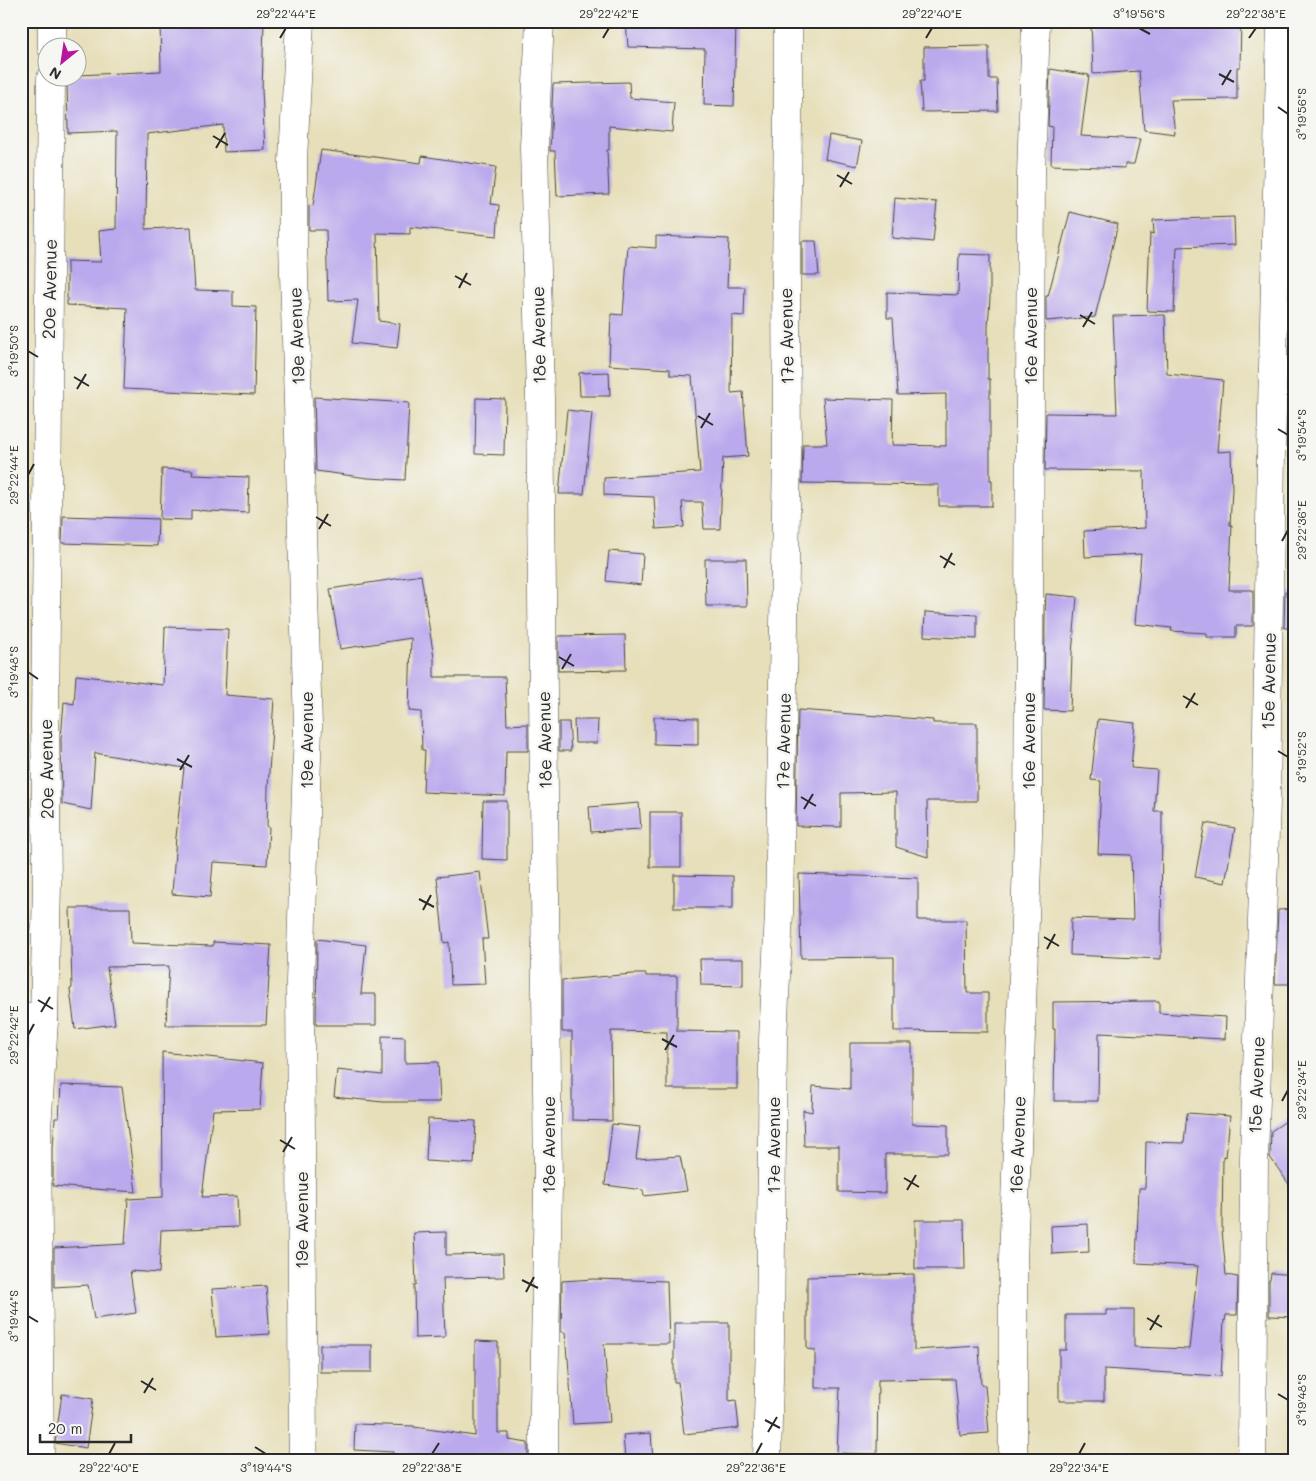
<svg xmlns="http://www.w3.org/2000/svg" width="1316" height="1481" font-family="Mali,sans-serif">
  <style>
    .building { fill: #bba9ed }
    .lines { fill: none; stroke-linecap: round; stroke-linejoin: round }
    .minor-casing { stroke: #474640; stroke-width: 29 }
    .minor { stroke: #fff; stroke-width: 28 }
    .ticks { fill: none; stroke: #2b2b2b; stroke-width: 2 }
    .labels { text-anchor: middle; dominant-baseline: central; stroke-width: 5; stroke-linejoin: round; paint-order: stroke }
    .street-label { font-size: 18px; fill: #2b2b2b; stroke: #f6f6f2 }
    .neatline { fill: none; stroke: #2b2b2b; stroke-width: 2 }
    .ticks-label { font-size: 12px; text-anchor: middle; fill: #2b2b2b }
  </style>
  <rect width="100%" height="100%" fill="#f6f6f2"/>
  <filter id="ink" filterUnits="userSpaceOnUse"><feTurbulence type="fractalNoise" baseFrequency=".02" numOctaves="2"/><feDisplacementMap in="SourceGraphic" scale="10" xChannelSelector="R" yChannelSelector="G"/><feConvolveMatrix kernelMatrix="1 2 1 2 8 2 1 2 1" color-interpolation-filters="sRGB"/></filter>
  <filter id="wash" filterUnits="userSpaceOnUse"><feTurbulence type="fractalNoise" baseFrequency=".0096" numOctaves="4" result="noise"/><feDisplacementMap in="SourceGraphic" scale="20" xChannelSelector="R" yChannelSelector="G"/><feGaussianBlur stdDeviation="1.12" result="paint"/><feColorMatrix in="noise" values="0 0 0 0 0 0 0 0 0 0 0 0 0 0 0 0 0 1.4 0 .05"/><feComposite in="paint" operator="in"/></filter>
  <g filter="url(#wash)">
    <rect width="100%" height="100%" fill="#e7dfba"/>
    <g id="blocks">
      <!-- building -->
      <g class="building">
        <polygon points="160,21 264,21 262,90 265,150 224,152 223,125 147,134 146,229 191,227 195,290 233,291 233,306 256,307 254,395 124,389 127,308 67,305 67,261 101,262 99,231 116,229 117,131 68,133 67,78 78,78 78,75 161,71"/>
        <polygon points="626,21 736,21 734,106 704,105 705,49 628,47"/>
        <polygon points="1091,21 1241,21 1240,67 1237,67 1237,99 1171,100 1175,134 1144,130 1139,71 1093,74"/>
        <polygon points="989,46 989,79 997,79 998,111 922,112 920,81 924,81 924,47"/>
        <polygon points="1050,69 1089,75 1081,136 1140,139 1134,164 1125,164 1125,168 1051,165 1052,127 1048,126"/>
        <polygon points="629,82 630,98 674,102 672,132 609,126 609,150 607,150 609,194 557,196 555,151 550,151 553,84"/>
        <polygon points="829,135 862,141 857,166 825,159"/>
        <polygon points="321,150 421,163 422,156 496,167 491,204 499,205 497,236 410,227 410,234 377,233 379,321 400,324 397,348 352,343 358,300 328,301 326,230 309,230 309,205 313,206"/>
        <polygon points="895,198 937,202 933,242 892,238"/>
        <polygon points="1070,212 1118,224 1095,317 1046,321 1046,296 1048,296"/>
        <polygon points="1234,217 1235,245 1177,247 1174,312 1147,311 1150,233 1154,234 1153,220"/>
        <polygon points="656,236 729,239 727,287 745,287 744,316 732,315 731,393 743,392 748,456 723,458 720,529 704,529 702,502 682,502 684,527 656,529 654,497 604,495 604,478 700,472 692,376 670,375 670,369 609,365 611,314 623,315 628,246 656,248"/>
        <polygon points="802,241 816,241 819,275 802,275"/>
        <polygon points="959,254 990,255 990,297 988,327 988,379 990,379 990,480 992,480 992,506 939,506 939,485 802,483 803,444 827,444 823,398 893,400 892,445 946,446 946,394 898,395 893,318 887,318 887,292 958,295"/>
        <polygon points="1165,315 1167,374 1223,380 1217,452 1231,451 1232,489 1230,525 1232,525 1229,590 1253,590 1253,626 1236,626 1236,637 1207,637 1207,633 1171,631 1172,628 1135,624 1141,554 1085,557 1084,531 1145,528 1144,471 1045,470 1046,413 1117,414 1113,316"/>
        <polygon points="609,372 610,396 580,396 579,373"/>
        <polygon points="314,397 409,403 405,480 368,478 316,471"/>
        <polygon points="476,398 505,399 504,455 475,454"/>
        <polygon points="567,410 592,413 584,494 559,494"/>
        <polygon points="162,469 193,470 192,475 249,477 248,513 191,510 191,520 160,519"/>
        <polygon points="63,516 158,519 157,546 62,543"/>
        <polygon points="609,551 643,554 641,585 606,581"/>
        <polygon points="705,559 746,559 747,606 706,606"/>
        <polygon points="421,575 434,658 434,677 505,677 507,725 528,724 528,751 506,751 505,796 423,792 425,750 422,750 421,712 409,711 411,638 340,649 330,589"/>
        <polygon points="1285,591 1295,591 1295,628 1284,628"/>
        <polygon points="1046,594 1077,597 1072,654 1070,711 1044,710 1045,616"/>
        <polygon points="925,612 977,615 977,639 924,636"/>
        <polygon points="165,627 228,629 225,695 274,699 268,787 267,827 269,827 267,865 213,862 210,897 172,894 176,837 184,768 95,753 91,810 62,804 61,739 64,702 74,704 76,675 163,685"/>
        <polygon points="625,635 626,670 558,671 558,636"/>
        <polygon points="798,710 933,720 933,723 977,723 977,801 927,801 928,857 896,847 896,792 841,793 841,827 796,826"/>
        <polygon points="654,717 698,718 698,745 654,744"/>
        <polygon points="1098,719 1135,723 1131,768 1157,770 1154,811 1162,811 1161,959 1070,955 1071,918 1133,920 1131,855 1098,854 1101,781 1091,780"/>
        <polygon points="574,720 598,720 597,743 575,743"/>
        <polygon points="559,722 569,722 571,751 559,751"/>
        <polygon points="483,801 507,801 507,860 482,859"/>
        <polygon points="639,803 641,829 591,832 589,807"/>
        <rect x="650" y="812" width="31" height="55"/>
        <polygon points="1205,823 1235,828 1225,883 1195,877"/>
        <polygon points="480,872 488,939 482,939 485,984 451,985 449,942 444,943 437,877"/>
        <polygon points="799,874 918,878 918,920 966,920 967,993 988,993 988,1032 894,1031 894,957 801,958"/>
        <polygon points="674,875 733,876 733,908 674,908"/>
        <polygon points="70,908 130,908 131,943 213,946 213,942 271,945 266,1025 166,1025 169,966 107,967 115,1024 75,1029 70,989 72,988"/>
        <polygon points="1295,909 1295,984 1275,984 1278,910"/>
        <polygon points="317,939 366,945 361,994 376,994 376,1025 316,1025"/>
        <polygon points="700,959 743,959 743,986 701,985"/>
        <polygon points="633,974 646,974 646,976 677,976 677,1031 737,1032 737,1089 667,1089 667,1032 611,1031 612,1121 572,1120 572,1032 562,1032 562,980"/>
        <polygon points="1159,1001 1159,1013 1226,1017 1225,1039 1099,1033 1098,1101 1054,1101 1055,1029 1053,1029 1053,1002"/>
        <polygon points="382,1036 405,1037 405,1063 438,1062 440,1102 383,1102 334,1097 337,1070 382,1075"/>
        <polygon points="850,1043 912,1043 912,1124 948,1125 948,1154 885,1154 885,1193 839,1192 839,1146 804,1146 803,1110 812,1112 813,1086 850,1089"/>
        <polygon points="162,1052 263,1063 260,1109 213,1110 202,1197 237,1196 238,1227 161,1230 159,1273 130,1271 136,1313 94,1319 88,1285 54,1287 54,1248 125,1244 128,1199 163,1197"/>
        <polygon points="61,1085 122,1087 136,1192 53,1186 53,1148 55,1118 59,1118"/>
        <polygon points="1187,1113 1230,1116 1226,1157 1223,1156 1222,1230 1226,1275 1238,1277 1237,1315 1226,1315 1225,1321 1224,1320 1221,1376 1104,1369 1104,1401 1059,1401 1059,1350 1066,1350 1066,1315 1106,1315 1106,1310 1134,1310 1134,1347 1189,1349 1198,1266 1136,1263 1139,1188 1145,1188 1146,1142 1184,1143"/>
        <polygon points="1295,1115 1295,1193 1270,1157 1271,1131"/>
        <polygon points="428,1119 476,1121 474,1164 426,1161"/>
        <polygon points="612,1124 640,1127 636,1159 680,1156 687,1191 644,1196 643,1190 605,1185"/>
        <polygon points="915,1220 964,1220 965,1269 915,1269"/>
        <polygon points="1088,1224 1089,1252 1052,1254 1051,1226"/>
        <polygon points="446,1232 446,1255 503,1254 504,1277 443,1278 445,1337 415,1338 414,1285 416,1285 414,1233"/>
        <polygon points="1271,1273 1295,1275 1295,1317 1269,1316 1269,1280 1270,1280"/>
        <polygon points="914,1274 914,1350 979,1346 981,1385 985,1385 989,1433 960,1435 955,1379 878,1380 877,1454 837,1453 840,1388 815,1388 815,1350 807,1349 807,1277"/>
        <polygon points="593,1279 667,1281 669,1344 604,1344 610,1422 573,1424 568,1358 567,1358 565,1332 561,1332 562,1281"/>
        <polygon points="266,1286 270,1334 216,1337 212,1289"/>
        <polygon points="674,1323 729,1323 729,1401 736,1400 739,1428 684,1434 678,1382 674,1382"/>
        <polygon points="475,1341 498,1342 498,1433 509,1433 509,1440 528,1443 528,1460 393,1460 393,1452 354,1450 355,1424 414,1426 414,1427 475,1436"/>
        <rect x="320" y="1345" width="52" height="27"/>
        <polygon points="62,1394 93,1399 86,1448 55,1443"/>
        <polygon points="651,1433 653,1460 625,1460 623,1435"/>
      </g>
    </g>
  </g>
  <g filter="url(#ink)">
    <use href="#blocks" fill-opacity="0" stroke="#474640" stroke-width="1"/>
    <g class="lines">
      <defs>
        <g id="minor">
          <polyline points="300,21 293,160 293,242 308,726 300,982 303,1460"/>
          <polyline points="540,21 534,147 540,397 548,1186 544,1405 544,1460"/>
          <polyline points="52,48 52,21"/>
          <polyline points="21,1015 44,1021"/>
          <polyline points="40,1460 37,1129 44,1021 47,883 45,724 51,78"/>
          <polyline points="767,1460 770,1339 773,1040 779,913 787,452 786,274 788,121 788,21"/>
          <polyline points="1013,1460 1013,1261 1028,835 1031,175 1036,21"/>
          <polyline points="1252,1460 1254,1158 1266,801 1271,452 1281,21"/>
        </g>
      </defs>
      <!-- minor casing -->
      <use href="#minor" class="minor-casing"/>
      <!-- minor -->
      <use href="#minor" class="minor"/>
    </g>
  </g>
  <!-- ticks -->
  <path class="ticks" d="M1139,28L1150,34M280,38L286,28M603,38L609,28M926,38L932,28M1249,38L1256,28M1219,74L1234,82M1222,85L1231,70M1278,107L1288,114M213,136L228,145M216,148L225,133M837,175L852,184M840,187L849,172M455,276L471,285M459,288L467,273M1080,315L1095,324M1083,327L1092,312M28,351L38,357M74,377L89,386M77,389L86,374M698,416L713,425M701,428L710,413M1278,429L1288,435M28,475L34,464M316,517L331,526M319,529L328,514M1282,541L1288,530M940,556L955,565M944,568L952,553M559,657L574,666M562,669L571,654M28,672L38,679M1183,696L1198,705M1186,708L1195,693M1278,751L1288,757M177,759L192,767M180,770L189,755M801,797L816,806M804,809L813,794M419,899L434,907M423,910L431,895M1044,937L1059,946M1047,949L1055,934M38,1000L53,1009M41,1012L50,997M28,1035L34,1024M662,1039L677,1047M665,1050L674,1035M1282,1101L1288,1090M280,1140L295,1149M283,1152L292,1137M904,1178L919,1187M907,1190L916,1175M522,1280L538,1288M526,1292L534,1277M28,1316L38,1322M1147,1318L1162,1327M1150,1330L1159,1315M141,1381L156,1390M144,1393L153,1378M1278,1394L1288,1400M765,1420L780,1428M768,1432L777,1417M255,1447L266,1454M109,1454L115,1443M432,1454L439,1443M756,1454L762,1443M1079,1454L1085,1443"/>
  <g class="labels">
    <!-- street labels -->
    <g class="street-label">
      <text transform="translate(49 289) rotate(-89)">20e Avenue</text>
      <text transform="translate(538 335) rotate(-91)">18e Avenue</text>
      <text transform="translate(296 336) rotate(-92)">19e Avenue</text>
      <text transform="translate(786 336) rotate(-91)">17e Avenue</text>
      <text transform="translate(1030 336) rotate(-90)">16e Avenue</text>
      <text transform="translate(1268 681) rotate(-89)">15e Avenue</text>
      <text transform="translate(306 740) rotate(-90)">19e Avenue</text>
      <text transform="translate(544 740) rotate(-91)">18e Avenue</text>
      <text transform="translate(783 741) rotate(-89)">17e Avenue</text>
      <text transform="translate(1028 741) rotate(-90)">16e Avenue</text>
      <text transform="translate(46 769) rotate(-91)">20e Avenue</text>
      <text transform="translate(1256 1085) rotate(-88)">15e Avenue</text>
      <text transform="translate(548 1145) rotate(-90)">18e Avenue</text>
      <text transform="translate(773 1145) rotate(-90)">17e Avenue</text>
      <text transform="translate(1017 1145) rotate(-88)">16e Avenue</text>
      <text transform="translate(301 1220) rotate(-90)">19e Avenue</text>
    </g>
  </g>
  <!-- margin -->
  <rect width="1316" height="1481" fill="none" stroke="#f6f6f2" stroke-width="55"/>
  <!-- north arrow -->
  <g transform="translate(62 62) rotate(210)"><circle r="24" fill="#f6f6f2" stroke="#a5a5a2"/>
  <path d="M0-4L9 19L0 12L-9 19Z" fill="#b5179e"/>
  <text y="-8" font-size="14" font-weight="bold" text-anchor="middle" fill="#2b2b2b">N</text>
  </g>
  <!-- scale -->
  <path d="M40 1434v8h91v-8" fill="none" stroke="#2b2b2b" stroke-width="2.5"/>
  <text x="48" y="1434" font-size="15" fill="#2b2b2b" stroke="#f6f6f2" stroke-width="4" paint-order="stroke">20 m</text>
  <rect x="28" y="28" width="1260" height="1426" class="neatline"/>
  <g class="ticks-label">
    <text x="286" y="18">29°22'44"E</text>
    <text x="609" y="18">29°22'42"E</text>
    <text x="932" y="18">29°22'40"E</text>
    <text x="1139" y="18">3°19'56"S</text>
    <text x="1256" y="18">29°22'38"E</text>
    <text transform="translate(1302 114) rotate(-90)" y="4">3°19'56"S</text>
    <text transform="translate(14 351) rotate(-90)" y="4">3°19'50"S</text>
    <text transform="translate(1302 435) rotate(-90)" y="4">3°19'54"S</text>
    <text transform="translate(14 475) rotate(-90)" y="4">29°22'44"E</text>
    <text transform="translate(1302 530) rotate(-90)" y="4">29°22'36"E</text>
    <text transform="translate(14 672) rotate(-90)" y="4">3°19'48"S</text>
    <text transform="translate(1302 757) rotate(-90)" y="4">3°19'52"S</text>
    <text transform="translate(14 1035) rotate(-90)" y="4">29°22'42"E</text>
    <text transform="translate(1302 1090) rotate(-90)" y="4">29°22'34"E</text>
    <text transform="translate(14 1316) rotate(-90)" y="4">3°19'44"S</text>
    <text transform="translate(1302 1400) rotate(-90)" y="4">3°19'48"S</text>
    <text x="109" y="1472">29°22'40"E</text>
    <text x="266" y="1472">3°19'44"S</text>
    <text x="432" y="1472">29°22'38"E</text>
    <text x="756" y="1472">29°22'36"E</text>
    <text x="1079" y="1472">29°22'34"E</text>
  </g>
</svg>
